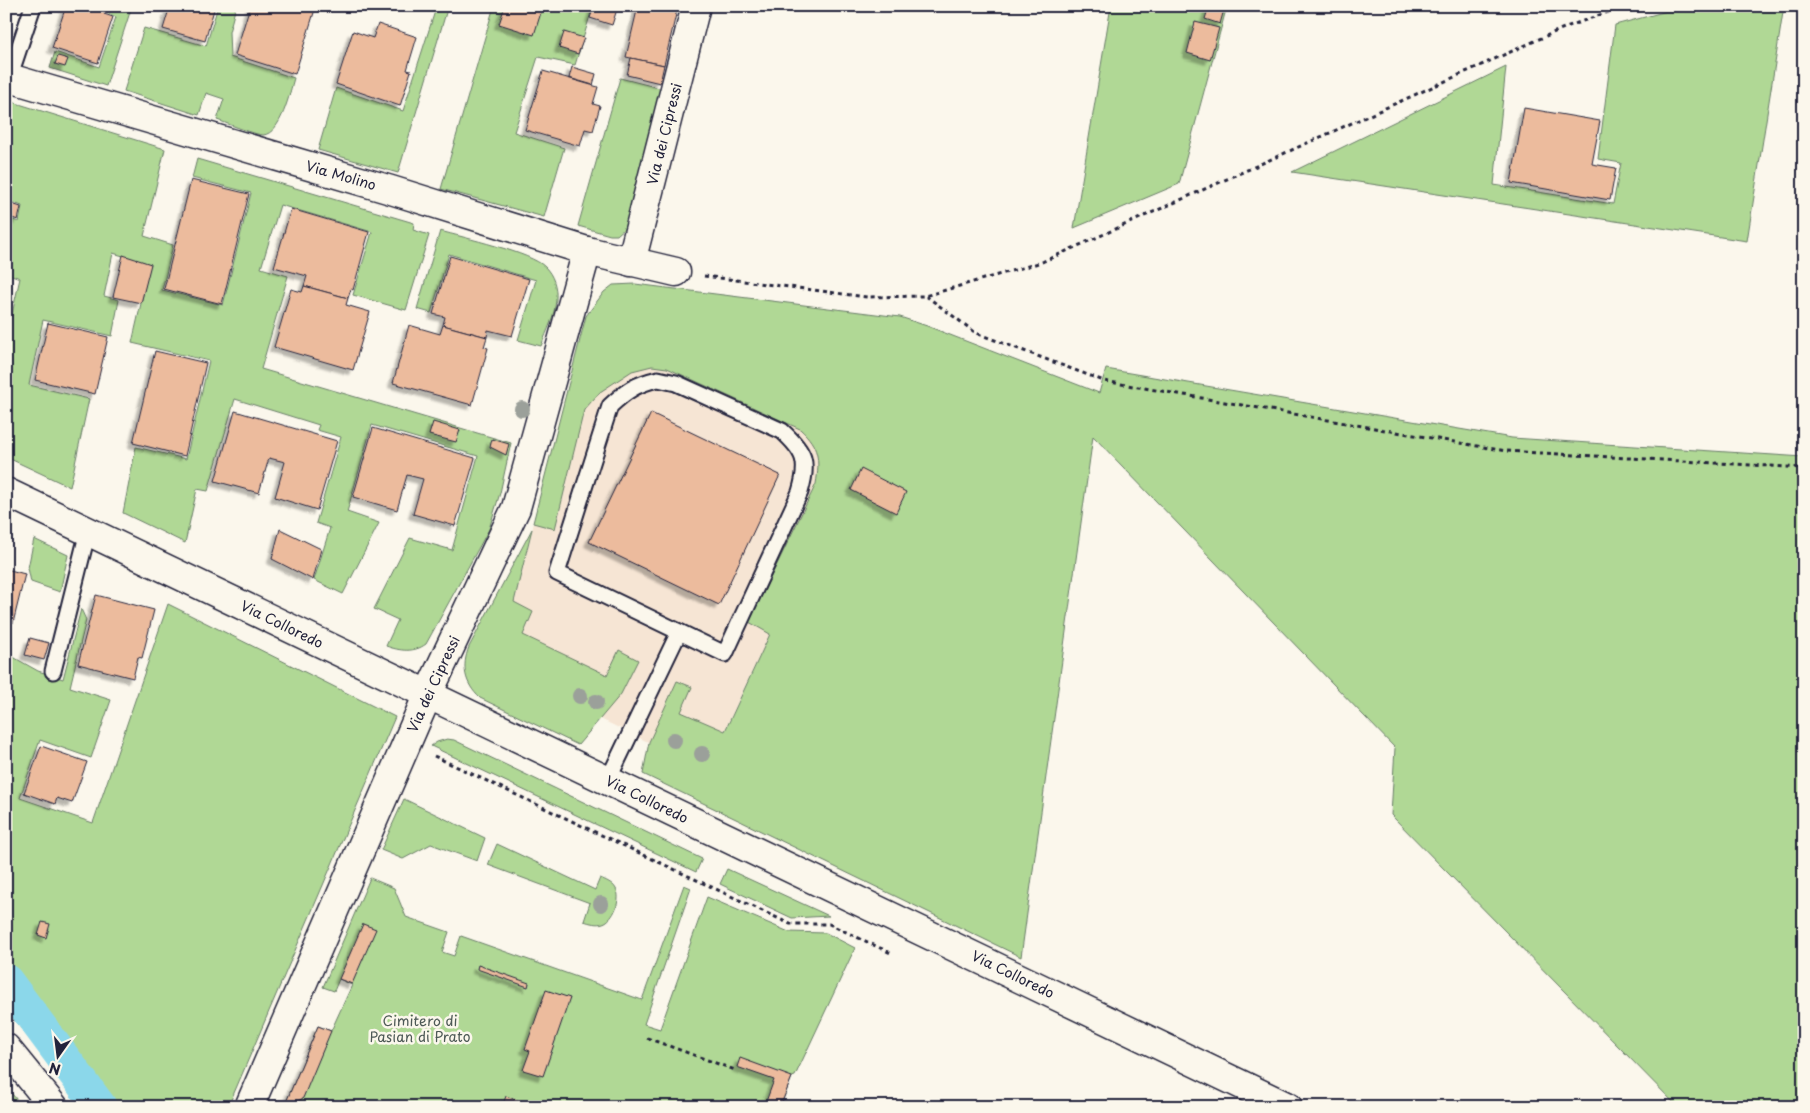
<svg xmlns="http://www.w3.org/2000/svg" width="1810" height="1113" font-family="'Playpen Sans',sans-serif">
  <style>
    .built { fill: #f6e5d4 }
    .green { fill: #b0d895; stroke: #697d68 }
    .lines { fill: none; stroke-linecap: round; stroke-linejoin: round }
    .canal { stroke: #8bd7ea; stroke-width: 34 }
    .building { fill: #ecbb9d; stroke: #22223b; filter: url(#shadow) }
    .lane-casing { stroke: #22223b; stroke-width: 19 }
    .street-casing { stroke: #22223b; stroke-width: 31 }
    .secondary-casing { stroke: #22223b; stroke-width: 31 }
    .path { stroke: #22223b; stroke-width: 3; stroke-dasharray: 4 4; stroke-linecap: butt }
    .lane { stroke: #fbf7ec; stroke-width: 15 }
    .street { stroke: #fbf7ec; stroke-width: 28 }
    .secondary { stroke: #fbf7ec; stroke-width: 28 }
    .tree { fill: #9ba09a }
    .labels { text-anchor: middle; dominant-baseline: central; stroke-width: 5; stroke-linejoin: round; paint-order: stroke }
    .street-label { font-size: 14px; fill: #22223b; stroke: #fbf7ec }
    .park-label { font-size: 14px; fill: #4d5956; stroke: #fbf7ec }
  </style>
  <defs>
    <filter id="shadow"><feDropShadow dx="-4.5" dy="4.5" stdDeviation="1" flood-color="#0004"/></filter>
  </defs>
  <rect width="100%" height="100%" fill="#fbf7ec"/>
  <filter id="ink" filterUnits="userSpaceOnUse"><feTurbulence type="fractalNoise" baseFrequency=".02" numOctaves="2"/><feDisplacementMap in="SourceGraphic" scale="10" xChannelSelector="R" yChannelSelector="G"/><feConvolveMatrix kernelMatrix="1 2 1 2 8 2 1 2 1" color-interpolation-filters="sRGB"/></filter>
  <g filter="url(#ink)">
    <!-- built -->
    <polygon class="built" points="577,352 899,360 706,770 497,669"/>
    <!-- green -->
    <g class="green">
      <polygon points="109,6 132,6 106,86 50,68 55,52 99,67 116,17 107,13"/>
      <path d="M218,6H236L229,32L230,57L294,78C290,92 281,134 263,135C256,135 226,123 217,120L224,99L206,93L199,115L124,91L144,28L206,46Z"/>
      <polygon points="432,6 448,6 398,173 318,150 336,88 403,111 436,8"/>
      <polygon points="494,6 593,6 575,65 538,57 514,132 564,148 544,217 441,189"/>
      <polygon points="1111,6 1227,6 1179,184 1074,228"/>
      <polygon points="1686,6 1784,6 1747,241 1292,172 1506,67 1494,185 1613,204 1621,163 1598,159 1615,25"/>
      <polygon points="620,78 663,89 626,227 617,235 610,235 578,226"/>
      <path d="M6,100L165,149L144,236L173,245L162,290L223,305L251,193L192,178L197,159L414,223L413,230L429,235L406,310L353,295L372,232L280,205L261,268L288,276L261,369L511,443L500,493L489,529L426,644C414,653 400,651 386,646L398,620L374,609L410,538L452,550L478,456L372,425L347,512L379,523L343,594L314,580L330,528L316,523L341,437L317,430L319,425L235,399L208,491L197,489L185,543L123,513L136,447L186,459L209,361L132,343L150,264L113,253L104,296L119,300L112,336L43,320L29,385L89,399L70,487L6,457V341L20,278L6,273V218L19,222L22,206L6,200Z"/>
      <path d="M440,231C462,237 532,253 545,267C553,275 557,287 556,299C555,315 547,331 541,346L518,340L536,280L449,254L431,313L417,309Z"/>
      <path d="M635,284L900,317L927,326L1099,393L1106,369L1512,438L1804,457V1107H1678L1391,815L1395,748L1093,436L1021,957L643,774L649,742L677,681L692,687L681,712L725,731L770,634L749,622L816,484C820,460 819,446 800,429L667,368L652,366L632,371L600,392L584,410L555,529L533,523L586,316L604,292L613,285Z"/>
      <path d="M532,529L514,602L533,612L523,635L607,675L619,650L638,660L621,694L578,745L480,698C465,684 461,667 469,647Z"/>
      <polygon points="34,539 68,555 60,592 31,582 28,568"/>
      <polygon points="168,604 395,717 228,1107 85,1107 6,1010 6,653 38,671 63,679 81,609 86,620 70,687 111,700 91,758 40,740 20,798 93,823"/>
      <polygon points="447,739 454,740 702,859 696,872 431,746 437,742"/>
      <polygon points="404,799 485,838 477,861 431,844 403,859 381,850"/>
      <path d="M497,844L595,890L600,878C605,880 613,883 616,889C622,898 614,920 603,923C597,925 590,923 584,921L590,903L488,865Z"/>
      <polygon points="727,869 829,916 792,918 720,884"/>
      <polygon points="370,878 394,888 406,917 449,932 442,952 454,956 461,936 642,1000 684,885 691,888 644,1024 660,1029 707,897 789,932 826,933 855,948 795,1076 792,1077 780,1107 284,1107 318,1026 331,1031 352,985 339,979 334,991 323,987"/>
      <polygon points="6,1087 23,1107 6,1107"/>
    </g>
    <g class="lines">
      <!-- canal -->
      <polyline class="canal" points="6,981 100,1107"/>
    </g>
    <!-- building -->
    <g class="building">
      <polygon points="6,6 13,6 11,14 6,12"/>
      <polygon points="66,6 107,6 104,14 113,17 98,63 52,48"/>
      <polygon points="170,6 215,6 205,41 163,29"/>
      <polygon points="250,6 316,6 295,74 235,55"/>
      <polygon points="505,6 543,6 534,35 499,24"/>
      <polygon points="594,6 618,6 612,25 590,18"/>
      <polygon points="638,6 678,6 664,65 626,57"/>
      <polygon points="1209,6 1225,6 1220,24 1205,19"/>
      <polygon points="1195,22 1219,28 1210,60 1187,53"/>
      <polygon points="378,24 417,37 407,70 411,71 400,106 336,84 353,31 373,38"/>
      <polygon points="564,32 584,38 578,54 559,48"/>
      <polygon points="58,56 68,59 65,67 55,64"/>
      <polygon points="631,58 664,65 660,83 627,75"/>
      <polygon points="572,67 596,74 593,85 569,78"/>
      <polygon points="543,71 598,87 593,104 600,106 593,131 585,129 580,146 525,130"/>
      <polygon points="1524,108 1600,121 1592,164 1616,168 1610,200 1511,183"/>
      <polygon points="191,180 249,194 222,304 164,289"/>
      <polygon points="6,202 21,207 18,220 6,216"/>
      <polygon points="291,209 369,232 353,290 351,289 348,298 304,286 307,276 274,267"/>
      <polygon points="123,255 151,264 141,303 113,297"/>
      <polygon points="450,256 529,279 512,336 488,330 487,337 443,325 445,317 433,314"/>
      <polygon points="304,286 348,298 346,305 370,312 353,370 274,347 291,289 302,292"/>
      <polygon points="48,323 108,337 95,394 35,380"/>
      <polygon points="409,325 440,334 443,325 487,337 484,347 488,348 472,405 393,383"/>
      <polygon points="155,351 206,363 185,456 133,443"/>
      <polygon points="235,411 337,441 317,510 275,497 285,462 269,458 259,493 215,481"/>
      <polygon points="651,413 780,475 719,605 589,542"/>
      <polygon points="433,422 460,430 456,442 429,435"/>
      <polygon points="373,428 475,458 455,526 413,514 423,479 407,475 397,510 353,497"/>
      <polygon points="492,439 509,444 506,455 490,447"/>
      <polygon points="861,469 906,492 896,513 851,490"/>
      <polygon points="280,529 321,549 313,580 272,559"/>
      <polygon points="6,569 25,574 13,623 6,621"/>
      <polygon points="96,595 154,610 142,658 138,657 133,678 78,664"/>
      <polygon points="30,638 49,643 44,660 25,655"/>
      <polygon points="41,746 87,762 72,803 57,798 55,804 24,793"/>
      <polygon points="42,922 50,924 46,938 38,935"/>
      <polygon points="363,924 376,929 352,984 339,979"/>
      <polygon points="478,965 529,983 528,987 477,969"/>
      <polygon points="546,990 570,998 543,1076 523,1070 530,1051 525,1049"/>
      <polygon points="318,1026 331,1031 303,1098 294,1104 294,1107 284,1107"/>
      <polygon points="740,1058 792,1077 780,1107 764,1107 774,1080 737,1067"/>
      <polygon points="506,1096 533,1106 532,1107 502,1107"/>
    </g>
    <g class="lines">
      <defs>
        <g id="lane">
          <polyline points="9,78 33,6"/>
          <path d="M658,379L676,383L782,431C805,452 809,462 800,492L725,654L557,573L610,406C626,391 636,384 658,379Z"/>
          <polyline points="53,671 88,531"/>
          <polyline points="608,780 679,632"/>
        </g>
        <g id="street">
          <polyline points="6,77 391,190 587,251 676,272"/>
          <polyline points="631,262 696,6"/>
          <polyline points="6,1048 54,1107"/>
          <polyline points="249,1107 428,694 516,508 587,251"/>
        </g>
        <polyline id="secondary" points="6,492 1288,1107"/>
      </defs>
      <!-- lane casing -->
      <use href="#lane" class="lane-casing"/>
      <!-- street casing -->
      <use href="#street" class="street-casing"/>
      <!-- secondary casing -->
      <use href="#secondary" class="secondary-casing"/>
      <!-- path -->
      <g class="path">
        <polyline points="704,276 867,297 925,296 1042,262 1566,27 1625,6"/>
        <polyline points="926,296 976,333 1104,381 1506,451 1804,468"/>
        <polyline points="434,756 790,924 829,924 893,954"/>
        <polyline points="647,1038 735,1070"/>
      </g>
      <!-- lane -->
      <use href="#lane" class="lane"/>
      <!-- street -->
      <use href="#street" class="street"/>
      <!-- secondary -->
      <use href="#secondary" class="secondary"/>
    </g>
    <!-- trees -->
    <g class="tree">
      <circle cx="522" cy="409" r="8"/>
      <circle cx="580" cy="696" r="8"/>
      <circle cx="596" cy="702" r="8"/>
      <circle cx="674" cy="740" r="8"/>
      <circle cx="702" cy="754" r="8"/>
      <circle cx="601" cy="904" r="8"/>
    </g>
  </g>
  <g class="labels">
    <!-- street labels -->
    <g class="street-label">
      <text transform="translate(664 134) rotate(-76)">Via dei Cipressi</text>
      <text transform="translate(341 175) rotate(16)">Via Molino</text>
      <text transform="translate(282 624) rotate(26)">Via Colloredo</text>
      <text transform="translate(433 684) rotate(-65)">Via dei Cipressi</text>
      <text transform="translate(647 799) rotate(26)">Via Colloredo</text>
      <text transform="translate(1013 974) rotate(26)">Via Colloredo</text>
    </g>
    <!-- park labels -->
    <g class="park-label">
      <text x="420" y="1020">Cimitero di<tspan x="420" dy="16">Pasian di Prato</tspan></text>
    </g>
  </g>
  <!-- margin -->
  <rect width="1810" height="1113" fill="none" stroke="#fbf7ec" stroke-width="25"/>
  <rect x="12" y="12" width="1785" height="1088" fill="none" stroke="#22223b" stroke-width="2" filter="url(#ink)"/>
  <!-- north arrow -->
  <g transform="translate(58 1056) rotate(194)" stroke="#fbf7ec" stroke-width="4" paint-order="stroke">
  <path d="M0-4L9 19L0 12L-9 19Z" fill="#22223b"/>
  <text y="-8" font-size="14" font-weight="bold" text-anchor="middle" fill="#22223b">N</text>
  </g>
</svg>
